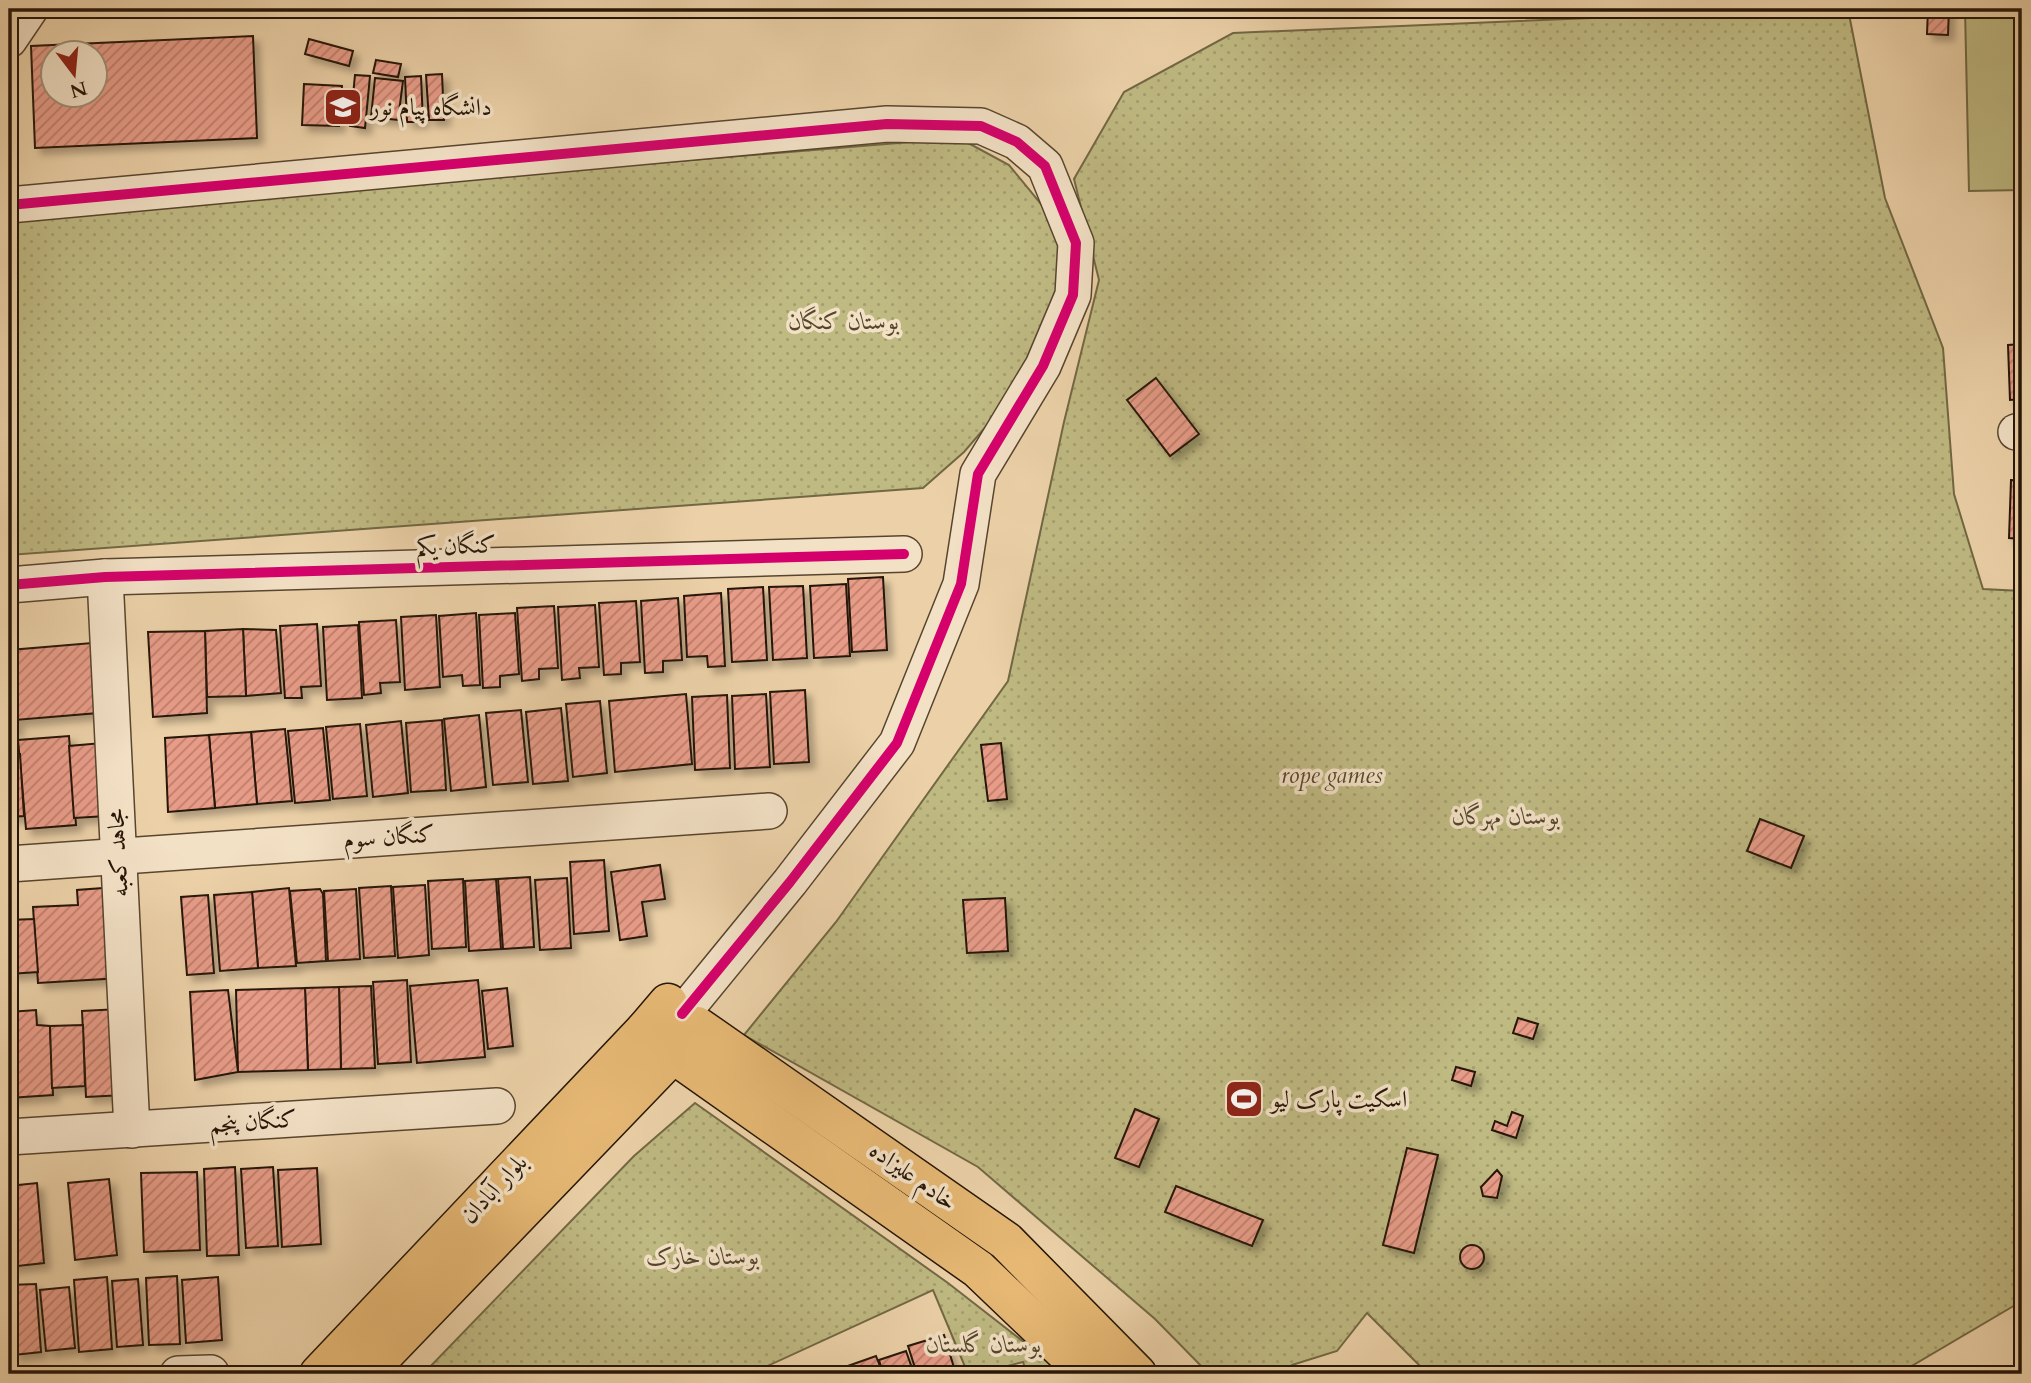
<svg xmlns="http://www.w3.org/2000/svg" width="2031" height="1383" font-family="Cardo,Amiri,serif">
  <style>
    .grass { fill: #bfb982; stroke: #726844; stroke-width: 2 }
    .park { fill: url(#park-dots); stroke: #726844; stroke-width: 2 }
    .building { fill: url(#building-hatch); stroke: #261607; stroke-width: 2; fill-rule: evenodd; filter: url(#shadow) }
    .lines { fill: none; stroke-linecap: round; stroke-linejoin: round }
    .minor-casing { stroke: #58452f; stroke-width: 38 }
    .major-casing { stroke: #261607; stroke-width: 41 }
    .minor { stroke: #f3e1c6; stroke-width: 35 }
    .major { stroke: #e6b874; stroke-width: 38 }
    .cycleway-casing { stroke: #f3e1c6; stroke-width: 15 }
    .cycleway { stroke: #d6006c; stroke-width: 10 }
    .labels { text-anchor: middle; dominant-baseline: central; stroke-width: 7; stroke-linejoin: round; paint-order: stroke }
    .poi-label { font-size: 24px; fill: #261607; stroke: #f3e1c6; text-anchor: start }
    .park-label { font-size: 24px; font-style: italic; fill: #54472c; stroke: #f3e1c6 }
    .street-label { font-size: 24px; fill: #261607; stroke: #f3e1c6 }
  </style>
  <defs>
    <pattern id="park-dots" width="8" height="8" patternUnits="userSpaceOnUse" patternTransform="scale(1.75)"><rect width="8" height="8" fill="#bfb982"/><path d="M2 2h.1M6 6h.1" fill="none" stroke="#a49e6f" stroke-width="1.8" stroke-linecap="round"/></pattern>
    <pattern id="building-hatch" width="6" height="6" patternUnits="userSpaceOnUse" patternTransform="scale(1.75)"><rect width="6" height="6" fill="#e89c88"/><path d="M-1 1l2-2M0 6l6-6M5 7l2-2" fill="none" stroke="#bc7e6d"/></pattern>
    <filter id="shadow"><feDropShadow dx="6" dy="6" stdDeviation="3.5" flood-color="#0004"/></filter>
  </defs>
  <rect width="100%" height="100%" fill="#ecd1a8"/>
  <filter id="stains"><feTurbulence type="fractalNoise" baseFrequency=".00286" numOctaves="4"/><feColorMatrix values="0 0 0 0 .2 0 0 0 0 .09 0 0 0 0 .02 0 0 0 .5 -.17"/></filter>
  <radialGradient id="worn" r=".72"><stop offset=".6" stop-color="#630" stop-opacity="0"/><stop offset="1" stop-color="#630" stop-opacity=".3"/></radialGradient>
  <!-- grass -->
  <polygon class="grass" points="1965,9 2022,9 2022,190 1969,191"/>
  <!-- park -->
  <g class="park">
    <polygon points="1604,9 1848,9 1885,198 1943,348 1954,494 1983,589 2022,591 2022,1301 1898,1374 1428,1374 1367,1313 1337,1351 1292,1365 1294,1374 1209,1374 1155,1319 978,1167 744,1035 836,922 1008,681 1064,422 1099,280 1074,179 1124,92 1233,33 1592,18"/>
    <polygon points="959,138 1009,165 1050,215 1064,264 1057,309 1002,408 964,452 923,488 9,555 9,216"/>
    <polygon points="695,1103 948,1283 1065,1374 1027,1374 1023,1362 977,1374 968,1374 933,1290 750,1374 423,1374 634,1156"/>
  </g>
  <!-- building -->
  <g class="building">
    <polygon points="1928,9 1949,9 1948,35 1927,34"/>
    <path d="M253,36L257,138L35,148L31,46ZM52,52H94V94H52Z"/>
    <polygon points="309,39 353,51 349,66 305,54"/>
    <polygon points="376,60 401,64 398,77 373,73"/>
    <polygon points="442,74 444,120 429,120 426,75"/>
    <polygon points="355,75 370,76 365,128 350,126"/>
    <polygon points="421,76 423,122 407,122 405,77"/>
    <polygon points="375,78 403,81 398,120 371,117"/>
    <polygon points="304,84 342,86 339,126 302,125"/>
    <polygon points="2022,344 2022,399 2010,400 2008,345"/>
    <polygon points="1156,378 1199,434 1170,456 1127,400"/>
    <polygon points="2011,480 2022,481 2022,539 2009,538"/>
    <polygon points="883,577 887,650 852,652 848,579"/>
    <polygon points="846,584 850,656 814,658 810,586"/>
    <polygon points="803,586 807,658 773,660 769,587"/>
    <polygon points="763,587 767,660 732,662 728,589"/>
    <polygon points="721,593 725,666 708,667 707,656 687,657 684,596"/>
    <polygon points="678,598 682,660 663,661 663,672 645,673 641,601"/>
    <polygon points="636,601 640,662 621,663 621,674 604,675 599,603"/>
    <polygon points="595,605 599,667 579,668 580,678 562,680 558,607"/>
    <polygon points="554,606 558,668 539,669 539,679 522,681 517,608"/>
    <polygon points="476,613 480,685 463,686 462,675 443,677 439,616"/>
    <polygon points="515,613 519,674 500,676 500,687 483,688 479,615"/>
    <polygon points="436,615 440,687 405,690 401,617"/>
    <polygon points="396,620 400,682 380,683 381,693 364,695 359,622"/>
    <polygon points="317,624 321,686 301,687 302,698 285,698 280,626"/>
    <polygon points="358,625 362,698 327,700 323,627"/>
    <polygon points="243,629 276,630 281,693 246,696"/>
    <polygon points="243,629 246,696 207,697 205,631"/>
    <polygon points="205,631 207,713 153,717 148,632"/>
    <polygon points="92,643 98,713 15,720 10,650"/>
    <polygon points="9,650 17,730 9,730"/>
    <polygon points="805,690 809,762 774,764 770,692"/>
    <polygon points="686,694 692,764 615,772 609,701"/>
    <polygon points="766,694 770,767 735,769 732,696"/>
    <polygon points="727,695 730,768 695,770 692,697"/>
    <polygon points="600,701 607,773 573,777 566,704"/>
    <polygon points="561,708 568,781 533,784 526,712"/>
    <polygon points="521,710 528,782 493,785 486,713"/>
    <polygon points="479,715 486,787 451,791 444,719"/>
    <polygon points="442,720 446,790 411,792 406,723"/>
    <polygon points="401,721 408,793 373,797 366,725"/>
    <polygon points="360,724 367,796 333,799 326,727"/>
    <polygon points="323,728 330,800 295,803 288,731"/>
    <polygon points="285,729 292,801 257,804 251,732"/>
    <polygon points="251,732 257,804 215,808 209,735"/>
    <polygon points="209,735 215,808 168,812 165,738"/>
    <polygon points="69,736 76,825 26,829 18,740"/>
    <polygon points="102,743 107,816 74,818 69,746"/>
    <polygon points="1001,743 1007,799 988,801 981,745"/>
    <polygon points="9,754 20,754 24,816 9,817"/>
    <polygon points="1760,819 1804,836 1791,868 1747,851"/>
    <polygon points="604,860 609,931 574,934 570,862"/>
    <polygon points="660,865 665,899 642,902 647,936 620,940 611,872"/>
    <polygon points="530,877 534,947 503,949 498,879"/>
    <polygon points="567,878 571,948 540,950 535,880"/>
    <polygon points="463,879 466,947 432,949 428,881"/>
    <polygon points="496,879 501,949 469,951 465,881"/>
    <polygon points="425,885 429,955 398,958 393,887"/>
    <polygon points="391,886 395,956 364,958 359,888"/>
    <polygon points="116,887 121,978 38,983 33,907 78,905 77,890"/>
    <polygon points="289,888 296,966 258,968 252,892"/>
    <polygon points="320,889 323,894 326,961 297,963 290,891"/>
    <polygon points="356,889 360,959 328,961 324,891"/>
    <polygon points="252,892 258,968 220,971 214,895"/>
    <polygon points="208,895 214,973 187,975 181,897"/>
    <polygon points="1005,898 1008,951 967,953 963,900"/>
    <polygon points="34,919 38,972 9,974 9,920"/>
    <polygon points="407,980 411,1062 378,1064 373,982"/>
    <polygon points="478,980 485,1057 417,1063 410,986"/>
    <polygon points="371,986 375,1068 341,1069 339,987"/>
    <polygon points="339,987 341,1069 308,1070 305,988"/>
    <polygon points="305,988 308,1070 238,1072 236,990"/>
    <polygon points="507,988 513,1046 488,1049 482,991"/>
    <polygon points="228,990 238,1072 195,1080 190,992"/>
    <polygon points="120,1009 124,1095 86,1097 82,1011"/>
    <polygon points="36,1010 37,1025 50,1026 53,1095 9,1098 9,1012"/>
    <polygon points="1518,1018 1538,1024 1533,1039 1513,1033"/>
    <polygon points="83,1025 85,1086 52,1088 50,1026"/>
    <polygon points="1456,1067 1475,1072 1471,1086 1452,1080"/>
    <polygon points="1135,1109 1159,1119 1139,1167 1115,1158"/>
    <polygon points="1512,1112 1523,1116 1516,1138 1492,1130 1495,1121 1507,1126"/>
    <polygon points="1407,1148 1438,1155 1414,1253 1383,1245"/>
    <polygon points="235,1167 239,1255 207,1256 204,1169"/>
    <polygon points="273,1167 278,1246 246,1248 241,1169"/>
    <polygon points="317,1168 321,1244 282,1247 278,1170"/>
    <polygon points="1497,1170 1502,1176 1497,1198 1483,1196 1481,1187"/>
    <polygon points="197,1172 200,1250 144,1252 141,1173"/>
    <polygon points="109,1179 117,1255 75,1260 68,1183"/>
    <polygon points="37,1183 44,1263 9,1267 9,1186"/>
    <polygon points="1176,1186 1263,1220 1252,1246 1165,1212"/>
    <circle cx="1472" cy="1257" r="12"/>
    <polygon points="177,1276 180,1344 149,1345 146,1278"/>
    <polygon points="107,1277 112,1349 79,1352 74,1280"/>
    <polygon points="218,1277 222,1340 186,1343 182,1280"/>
    <polygon points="138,1279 143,1345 117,1347 112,1281"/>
    <polygon points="36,1284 41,1352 14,1355 9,1285"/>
    <polygon points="69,1287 75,1348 46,1351 40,1290"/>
    <polygon points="944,1335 956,1374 917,1374 908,1346"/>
    <polygon points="906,1351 914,1374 883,1374 879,1360"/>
    <polygon points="876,1356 883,1374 825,1374"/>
  </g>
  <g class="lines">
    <defs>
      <g id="minor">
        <polyline points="9,40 30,9"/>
        <polyline points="9,205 887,124 981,126 1017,142 1045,166 1076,243 1073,295 1043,366 978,474 961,584 897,743 790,882 682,1014"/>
        <polyline points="2016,432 2022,432"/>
        <polyline points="105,577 132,1130"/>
        <polyline points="9,585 105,577 904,554"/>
        <polyline points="9,864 769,811"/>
        <polyline points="9,1137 497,1106"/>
        <polyline points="178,1374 211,1373"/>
      </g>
      <g id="major">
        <polyline points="645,1030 673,1054 978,1269 1088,1374"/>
        <polyline points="319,1374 645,1030 668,1003"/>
        <polyline points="365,1374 673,1054 697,1026 1006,1241 1137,1374"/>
      </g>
    </defs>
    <!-- minor casing -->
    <use href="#minor" class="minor-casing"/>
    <!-- major casing -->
    <use href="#major" class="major-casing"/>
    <!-- minor -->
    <use href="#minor" class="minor"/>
    <!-- major -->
    <use href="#major" class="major"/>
    <defs>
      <g id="cycleway">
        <polyline points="9,205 887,124 981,126 1017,142 1045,166 1076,243 1073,295 1043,366 978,474 961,584 897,743 790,882 682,1014"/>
        <polyline points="9,585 105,577 904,554"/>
      </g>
    </defs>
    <!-- cycleway casing -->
    <use href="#cycleway" class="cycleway-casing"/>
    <!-- cycleway -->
    <use href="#cycleway" class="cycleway"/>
  </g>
  <!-- icons -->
  <defs>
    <symbol id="university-square" viewBox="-11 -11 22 22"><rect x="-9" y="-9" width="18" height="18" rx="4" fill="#8f2418" stroke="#f3e1c6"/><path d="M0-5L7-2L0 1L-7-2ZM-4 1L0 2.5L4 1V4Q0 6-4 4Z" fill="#fff"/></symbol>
    <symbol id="stadium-square" viewBox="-11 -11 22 22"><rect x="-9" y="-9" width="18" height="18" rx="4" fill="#8f2418" stroke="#f3e1c6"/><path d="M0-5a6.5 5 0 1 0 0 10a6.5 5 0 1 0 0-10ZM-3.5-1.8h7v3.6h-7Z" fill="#fff"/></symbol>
  </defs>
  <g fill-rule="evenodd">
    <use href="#university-square" x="321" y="85" width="44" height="44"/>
    <use href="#stadium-square" x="1222" y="1077" width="44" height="44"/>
  </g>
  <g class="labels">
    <!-- poi labels -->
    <g class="poi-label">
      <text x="370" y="107">دانشگاه پیام نور</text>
      <text x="1271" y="1099">اسکیت پارک لیو</text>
    </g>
    <!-- park labels -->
    <g class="park-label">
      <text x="844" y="321">بوستان کنگان</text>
      <text x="1332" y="775">rope games</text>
      <text x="1506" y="816">بوستان مهرگان</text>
      <text x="703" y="1256">بوستان خارک</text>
      <text x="984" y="1344">بوستان گلستان</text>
    </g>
    <!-- street labels -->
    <g class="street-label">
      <text transform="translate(456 546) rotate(-2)">کنگان یکم</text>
      <text transform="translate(389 837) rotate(-4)">کنگان سوم</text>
      <text transform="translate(118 853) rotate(-93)">مجاهد کعبه</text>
      <text transform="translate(253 1122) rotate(-4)">کنگان پنجم</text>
      <text transform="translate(913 1176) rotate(35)">خادم علیزاده</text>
      <text transform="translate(494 1189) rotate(-47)">بلوار آبادان</text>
    </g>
  </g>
  <!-- margin -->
  <rect width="2031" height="1383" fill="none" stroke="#ecd1a8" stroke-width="35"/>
  <rect x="10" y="10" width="2010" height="1362" fill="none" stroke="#261607" stroke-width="3.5"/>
  <rect x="18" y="18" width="1996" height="1348" fill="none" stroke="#261607" stroke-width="2"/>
  <!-- north arrow -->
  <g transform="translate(74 74) rotate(164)"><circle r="33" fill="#f3e1c6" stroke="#a1907a" stroke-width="2"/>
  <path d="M0-5L12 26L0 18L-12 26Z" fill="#8f2418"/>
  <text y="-10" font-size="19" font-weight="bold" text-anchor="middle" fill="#261607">N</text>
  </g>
  <rect width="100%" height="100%" filter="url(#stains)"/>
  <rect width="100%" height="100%" fill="url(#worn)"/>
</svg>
